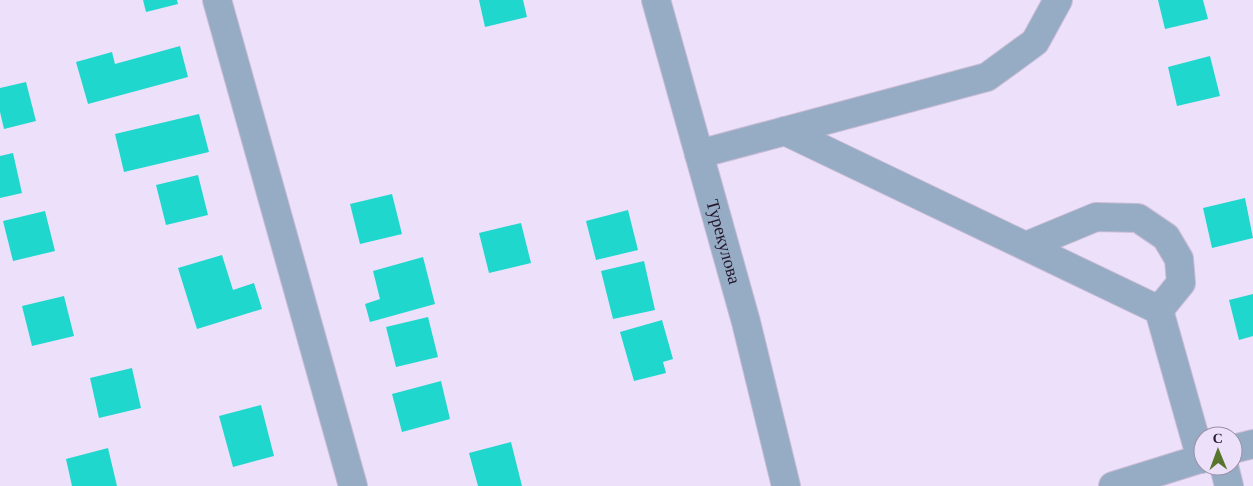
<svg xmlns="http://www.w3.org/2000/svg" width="1253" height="486" font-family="Georgia,serif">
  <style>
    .building { fill: #1fd7cd }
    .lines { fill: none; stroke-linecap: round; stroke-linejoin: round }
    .minor-casing { stroke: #c9bcd5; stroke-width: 30 }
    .minor { stroke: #95acc4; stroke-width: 28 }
    .labels { text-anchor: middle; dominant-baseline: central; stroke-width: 4.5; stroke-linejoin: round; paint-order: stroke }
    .street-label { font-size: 18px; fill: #24172e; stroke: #ede0fa }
  </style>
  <rect width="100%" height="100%" fill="#ede0fa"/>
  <!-- building -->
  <g class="building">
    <polygon points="143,0 177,0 178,4 146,12"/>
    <polygon points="479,0 523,0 527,17 485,27"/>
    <polygon points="1158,0 1203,0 1208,19 1165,29"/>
    <polygon points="180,46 188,77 88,104 76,62 112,52 115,64"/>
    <polygon points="1210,56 1220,96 1177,106 1168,67"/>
    <polygon points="26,82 36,121 4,129 0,112 0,88"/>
    <polygon points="199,114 209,152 124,172 115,134"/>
    <polygon points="13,153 22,193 0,198 0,156"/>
    <polygon points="198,175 208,215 166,225 156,185"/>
    <polygon points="392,194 402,234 360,244 350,204"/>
    <polygon points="1245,198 1253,238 1212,248 1203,208"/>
    <polygon points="628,210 638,250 596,260 586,221"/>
    <polygon points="45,211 55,251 13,261 3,221"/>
    <polygon points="521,223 531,263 489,273 479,233"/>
    <polygon points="222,255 233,290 254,283 262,309 197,329 178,268"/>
    <polygon points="423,257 435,304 370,322 365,304 380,299 373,271"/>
    <polygon points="644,261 655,310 613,319 601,271"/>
    <polygon points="1253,294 1253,336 1239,340 1229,300"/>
    <polygon points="64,296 74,336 32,346 22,306"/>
    <polygon points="428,317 438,357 396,367 386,327"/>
    <polygon points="662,320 673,359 663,362 666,373 634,381 620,332"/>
    <polygon points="132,368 141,408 99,418 90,378"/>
    <polygon points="441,381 450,419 402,432 392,394"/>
    <polygon points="261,405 274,456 233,467 219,416"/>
    <polygon points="511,442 522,486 478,486 469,453"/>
    <polygon points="108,448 117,486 72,486 66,459"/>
  </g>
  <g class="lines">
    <defs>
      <g id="minor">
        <polyline points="217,0 353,486"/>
        <path id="s1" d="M656,0L746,322L786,486"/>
        <polyline points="785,131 1159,310 1201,459"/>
        <polyline points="699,154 987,77 1035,42 1058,0"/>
        <polyline points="1026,246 1096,217 1138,218 1166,237 1179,259 1181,283 1159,310"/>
        <polyline points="1233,449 1253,444"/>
        <polyline points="1224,466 1229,486"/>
        <polyline points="1113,486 1203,458"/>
      </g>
    </defs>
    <!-- minor casing -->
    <use href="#minor" class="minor-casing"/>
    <!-- minor -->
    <use href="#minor" class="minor"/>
  </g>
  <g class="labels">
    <!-- street labels -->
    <g class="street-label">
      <text stroke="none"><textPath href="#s1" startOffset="251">Турекулова</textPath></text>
    </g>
  </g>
  <!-- north arrow -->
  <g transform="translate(1218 451) rotate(359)"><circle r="24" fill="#ede0fa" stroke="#9d90a8"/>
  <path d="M0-4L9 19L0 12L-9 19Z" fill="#57762c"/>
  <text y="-8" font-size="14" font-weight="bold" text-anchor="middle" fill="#24172e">С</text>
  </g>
</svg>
